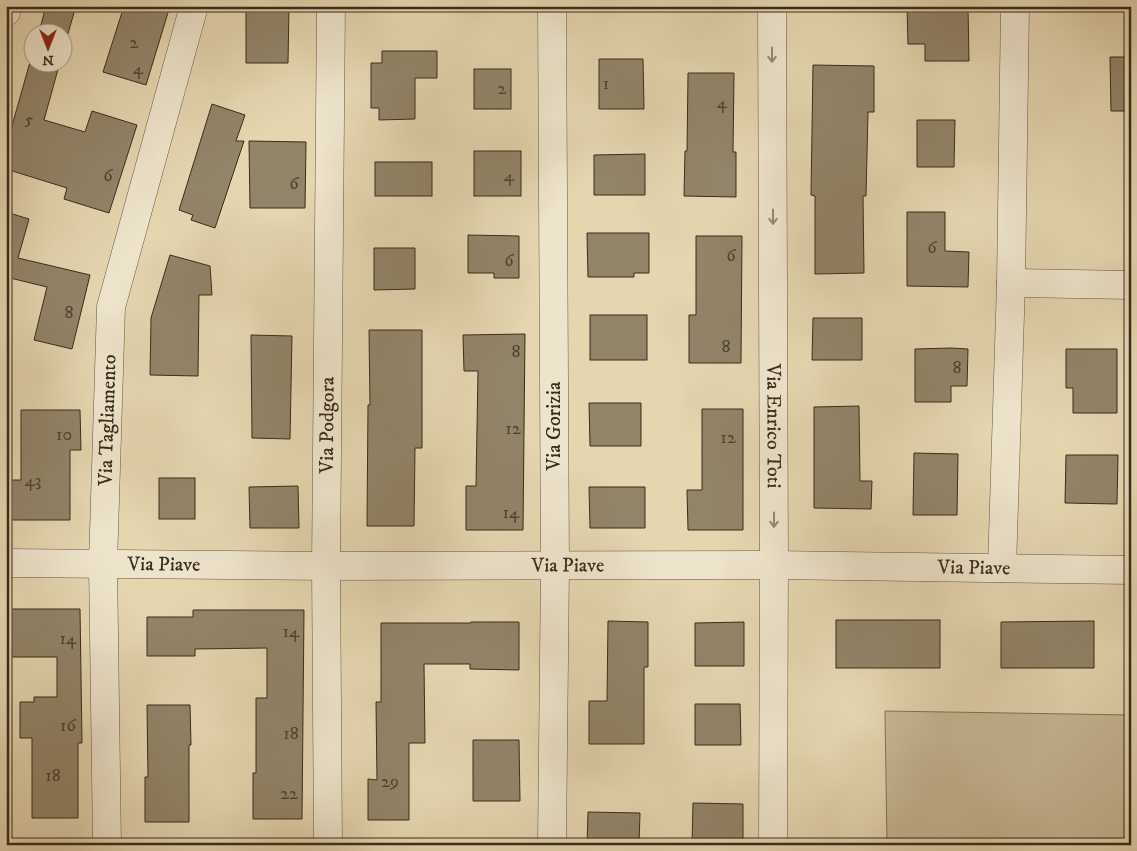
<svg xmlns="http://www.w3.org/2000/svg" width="1137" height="851" font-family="'IM FELL DW Pica',serif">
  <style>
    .green { fill: #c8b997; stroke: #80725a }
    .building { fill: #928469; stroke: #392c1c }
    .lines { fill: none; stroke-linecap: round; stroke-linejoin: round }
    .minor-casing { stroke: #645641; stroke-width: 29 }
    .minor { stroke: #eee4cc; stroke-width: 28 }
    .oneway { stroke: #948874 }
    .labels { text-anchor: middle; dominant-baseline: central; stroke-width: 4.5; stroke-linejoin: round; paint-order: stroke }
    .number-label { font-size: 18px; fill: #4f422f }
    .street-label { font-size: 20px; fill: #392c1c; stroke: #eee4cc }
  </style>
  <rect width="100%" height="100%" fill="#e5d6b0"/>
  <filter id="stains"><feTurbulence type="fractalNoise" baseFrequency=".004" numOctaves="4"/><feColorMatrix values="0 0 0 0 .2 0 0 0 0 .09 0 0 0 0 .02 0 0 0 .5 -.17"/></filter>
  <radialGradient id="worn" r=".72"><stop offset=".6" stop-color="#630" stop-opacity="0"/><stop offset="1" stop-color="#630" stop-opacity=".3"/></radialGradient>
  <!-- green -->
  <polygon class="green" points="885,711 1131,715 1131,845 887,845"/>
  <!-- building -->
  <g class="building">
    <polygon points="46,6 76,6 62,54 62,32 39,32"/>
    <polygon points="124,6 170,6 146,85 103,72"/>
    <polygon points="246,6 289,6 288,63 246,63"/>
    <polygon points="907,6 968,6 969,61 925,61 925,44 908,44"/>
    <polygon points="382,51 437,51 437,78 415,78 415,119 379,120 379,108 371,108 371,63 382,63"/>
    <polygon points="32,55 32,62 60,62 44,120 85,132 92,111 137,125 109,213 64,199 67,188 6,169 6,147"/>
    <polygon points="1110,57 1131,57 1131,111 1111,111"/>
    <polygon points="599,59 643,59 644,109 599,109"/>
    <polygon points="813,65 874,66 874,112 868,112 866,196 863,196 864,273 815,274 815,196 811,195"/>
    <rect x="474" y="69" width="37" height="40"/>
    <polygon points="688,73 734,73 733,152 736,152 736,197 684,196 685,151 687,151"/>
    <polygon points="212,104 245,115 236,141 244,141 215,228 191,220 193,215 179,210"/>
    <polygon points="917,120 955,120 954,167 917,167"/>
    <polygon points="249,141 306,142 305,208 250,208"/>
    <rect x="474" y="151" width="47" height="45"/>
    <polygon points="645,154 645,195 594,195 594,155"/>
    <rect x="375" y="162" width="57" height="34"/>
    <polygon points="6,212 29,219 18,258 90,275 72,349 34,340 47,287 6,277"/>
    <polygon points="907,212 945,212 945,251 969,252 968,287 907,286"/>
    <polygon points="587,233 649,233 649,273 634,273 634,277 588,277"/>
    <polygon points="468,235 519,236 519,278 494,278 494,273 468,273"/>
    <polygon points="696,236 742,236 741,363 689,363 689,315 696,315"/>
    <polygon points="374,248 415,248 415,289 374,290"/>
    <polygon points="170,255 210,266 212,295 199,295 198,376 150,375 151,318"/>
    <rect x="590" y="315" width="57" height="45"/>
    <polygon points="813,318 862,318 862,360 812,360"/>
    <polygon points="369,330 422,330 422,448 415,448 414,526 367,526 368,405 370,405"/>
    <polygon points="525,334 523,530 466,530 466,486 476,486 478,371 464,371 463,335"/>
    <polygon points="251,335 292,336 290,439 252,438"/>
    <polygon points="951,348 968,349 967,386 951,386 951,402 915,402 915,349"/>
    <polygon points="1066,349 1117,349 1117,413 1073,413 1073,388 1066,388"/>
    <polygon points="589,403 641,403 641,446 590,446"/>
    <polygon points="859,406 860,481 872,481 871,509 814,508 814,407"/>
    <polygon points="702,409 743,409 743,530 688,530 687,490 702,490"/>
    <polygon points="21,410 80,410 81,450 70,450 70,520 8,520 8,480 21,480"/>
    <polygon points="914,453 958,454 957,515 913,515"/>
    <polygon points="1066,455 1118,455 1117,504 1065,503"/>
    <rect x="159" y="478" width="36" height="41"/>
    <polygon points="298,486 299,528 250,528 249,487"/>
    <polygon points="589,487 645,487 645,528 590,528"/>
    <polygon points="12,609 80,609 82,743 78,743 78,818 32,818 32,738 20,738 20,702 34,702 34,697 57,697 57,657 12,657"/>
    <polygon points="193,610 304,610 302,819 253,819 253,773 256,773 256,698 267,698 267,648 195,649 195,656 147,656 147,617 193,617"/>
    <rect x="836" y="620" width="104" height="48"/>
    <polygon points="608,621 648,622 648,667 644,667 644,744 589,744 589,701 607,701"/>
    <polygon points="1094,621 1094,668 1001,668 1001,622"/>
    <polygon points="471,622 519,622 519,670 470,669 470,664 424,664 425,743 409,743 409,820 368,820 368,779 377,780 376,702 381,702 381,623 471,623"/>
    <polygon points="744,622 744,666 695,666 695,623"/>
    <polygon points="695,704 740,704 741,745 695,745"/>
    <polygon points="147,705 190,705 191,745 189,745 189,822 145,822 145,777 148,777"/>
    <polygon points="473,740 519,740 520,801 473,801"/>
    <polygon points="693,803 743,804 743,845 692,845"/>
    <polygon points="588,812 640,813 639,845 587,845"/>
  </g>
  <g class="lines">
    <defs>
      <g id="minor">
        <path id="s1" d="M772,6L774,565L773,845"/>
        <polyline points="6,12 8,6"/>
        <polyline points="1011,283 1131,285"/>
        <path id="s2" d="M6,563L326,566L774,565L1131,570"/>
        <polyline points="1002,568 1011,283 1015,6"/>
        <path id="s3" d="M107,845L103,564L111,307L194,6"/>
        <path id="s4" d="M328,845L326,566L331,6"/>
        <polyline points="552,845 555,566 552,6"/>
      </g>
    </defs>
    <!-- minor casing -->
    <use href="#minor" class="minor-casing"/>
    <!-- minor -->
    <use href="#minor" class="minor"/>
  </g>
  <!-- one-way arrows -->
  <defs><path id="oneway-shaft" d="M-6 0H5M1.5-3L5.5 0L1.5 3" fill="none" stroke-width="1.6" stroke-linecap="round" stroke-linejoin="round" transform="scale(1.25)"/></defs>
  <g class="oneway">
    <use href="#oneway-shaft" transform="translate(772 55) rotate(90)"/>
    <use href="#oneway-shaft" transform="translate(773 217) rotate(90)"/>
    <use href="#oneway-shaft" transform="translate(774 520) rotate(90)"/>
  </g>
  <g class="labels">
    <!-- number labels -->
    <g class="number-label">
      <text x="134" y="43">2</text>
      <text x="138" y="69">4</text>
      <text x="606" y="84">1</text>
      <text x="502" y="89">2</text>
      <text x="722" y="103">4</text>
      <text x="29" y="120">5</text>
      <text x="108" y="176">6</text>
      <text x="509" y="176">4</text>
      <text x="294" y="184">6</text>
      <text x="932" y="248">6</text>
      <text x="731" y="256">6</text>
      <text x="509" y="261">6</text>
      <text x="69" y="313">8</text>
      <text x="726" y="347">8</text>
      <text x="516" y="352">8</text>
      <text x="957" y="368">8</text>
      <text x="513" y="429">12</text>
      <text x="64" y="435">10</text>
      <text x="728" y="438">12</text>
      <text x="33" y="481">43</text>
      <text x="511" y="513">14</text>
      <text x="291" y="632">14</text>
      <text x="68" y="639">14</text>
      <text x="68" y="726">16</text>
      <text x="291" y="734">18</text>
      <text x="53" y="776">18</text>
      <text x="390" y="782">29</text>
      <text x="289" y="794">22</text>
    </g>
    <!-- street labels -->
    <g class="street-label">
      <text stroke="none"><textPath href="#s3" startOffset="425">Via Tagliamento</textPath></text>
      <text stroke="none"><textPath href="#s4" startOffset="420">Via Podgora</textPath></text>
      <text transform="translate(554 426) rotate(-90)">Via Gorizia</text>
      <text stroke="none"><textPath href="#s1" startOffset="420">Via Enrico Toti</textPath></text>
      <text stroke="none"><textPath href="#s2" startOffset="158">Via Piave</textPath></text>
      <text stroke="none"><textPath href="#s2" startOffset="562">Via Piave</textPath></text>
      <text stroke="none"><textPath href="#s2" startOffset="968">Via Piave</textPath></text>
    </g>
  </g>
  <!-- margin -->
  <rect width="1137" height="851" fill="none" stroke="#e5d6b0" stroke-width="25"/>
  <rect x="8" y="8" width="1122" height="836" fill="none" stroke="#392c1c" stroke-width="2.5"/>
  <rect x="12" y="12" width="1112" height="826" fill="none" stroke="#392c1c"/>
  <!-- north arrow -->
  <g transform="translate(48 48) rotate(180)"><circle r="24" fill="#eee4cc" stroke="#a69a86"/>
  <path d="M0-4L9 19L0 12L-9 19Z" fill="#8f2418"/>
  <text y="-8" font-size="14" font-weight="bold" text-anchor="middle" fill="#392c1c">N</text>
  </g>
  <rect width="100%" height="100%" filter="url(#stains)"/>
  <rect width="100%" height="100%" fill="url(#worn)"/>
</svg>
